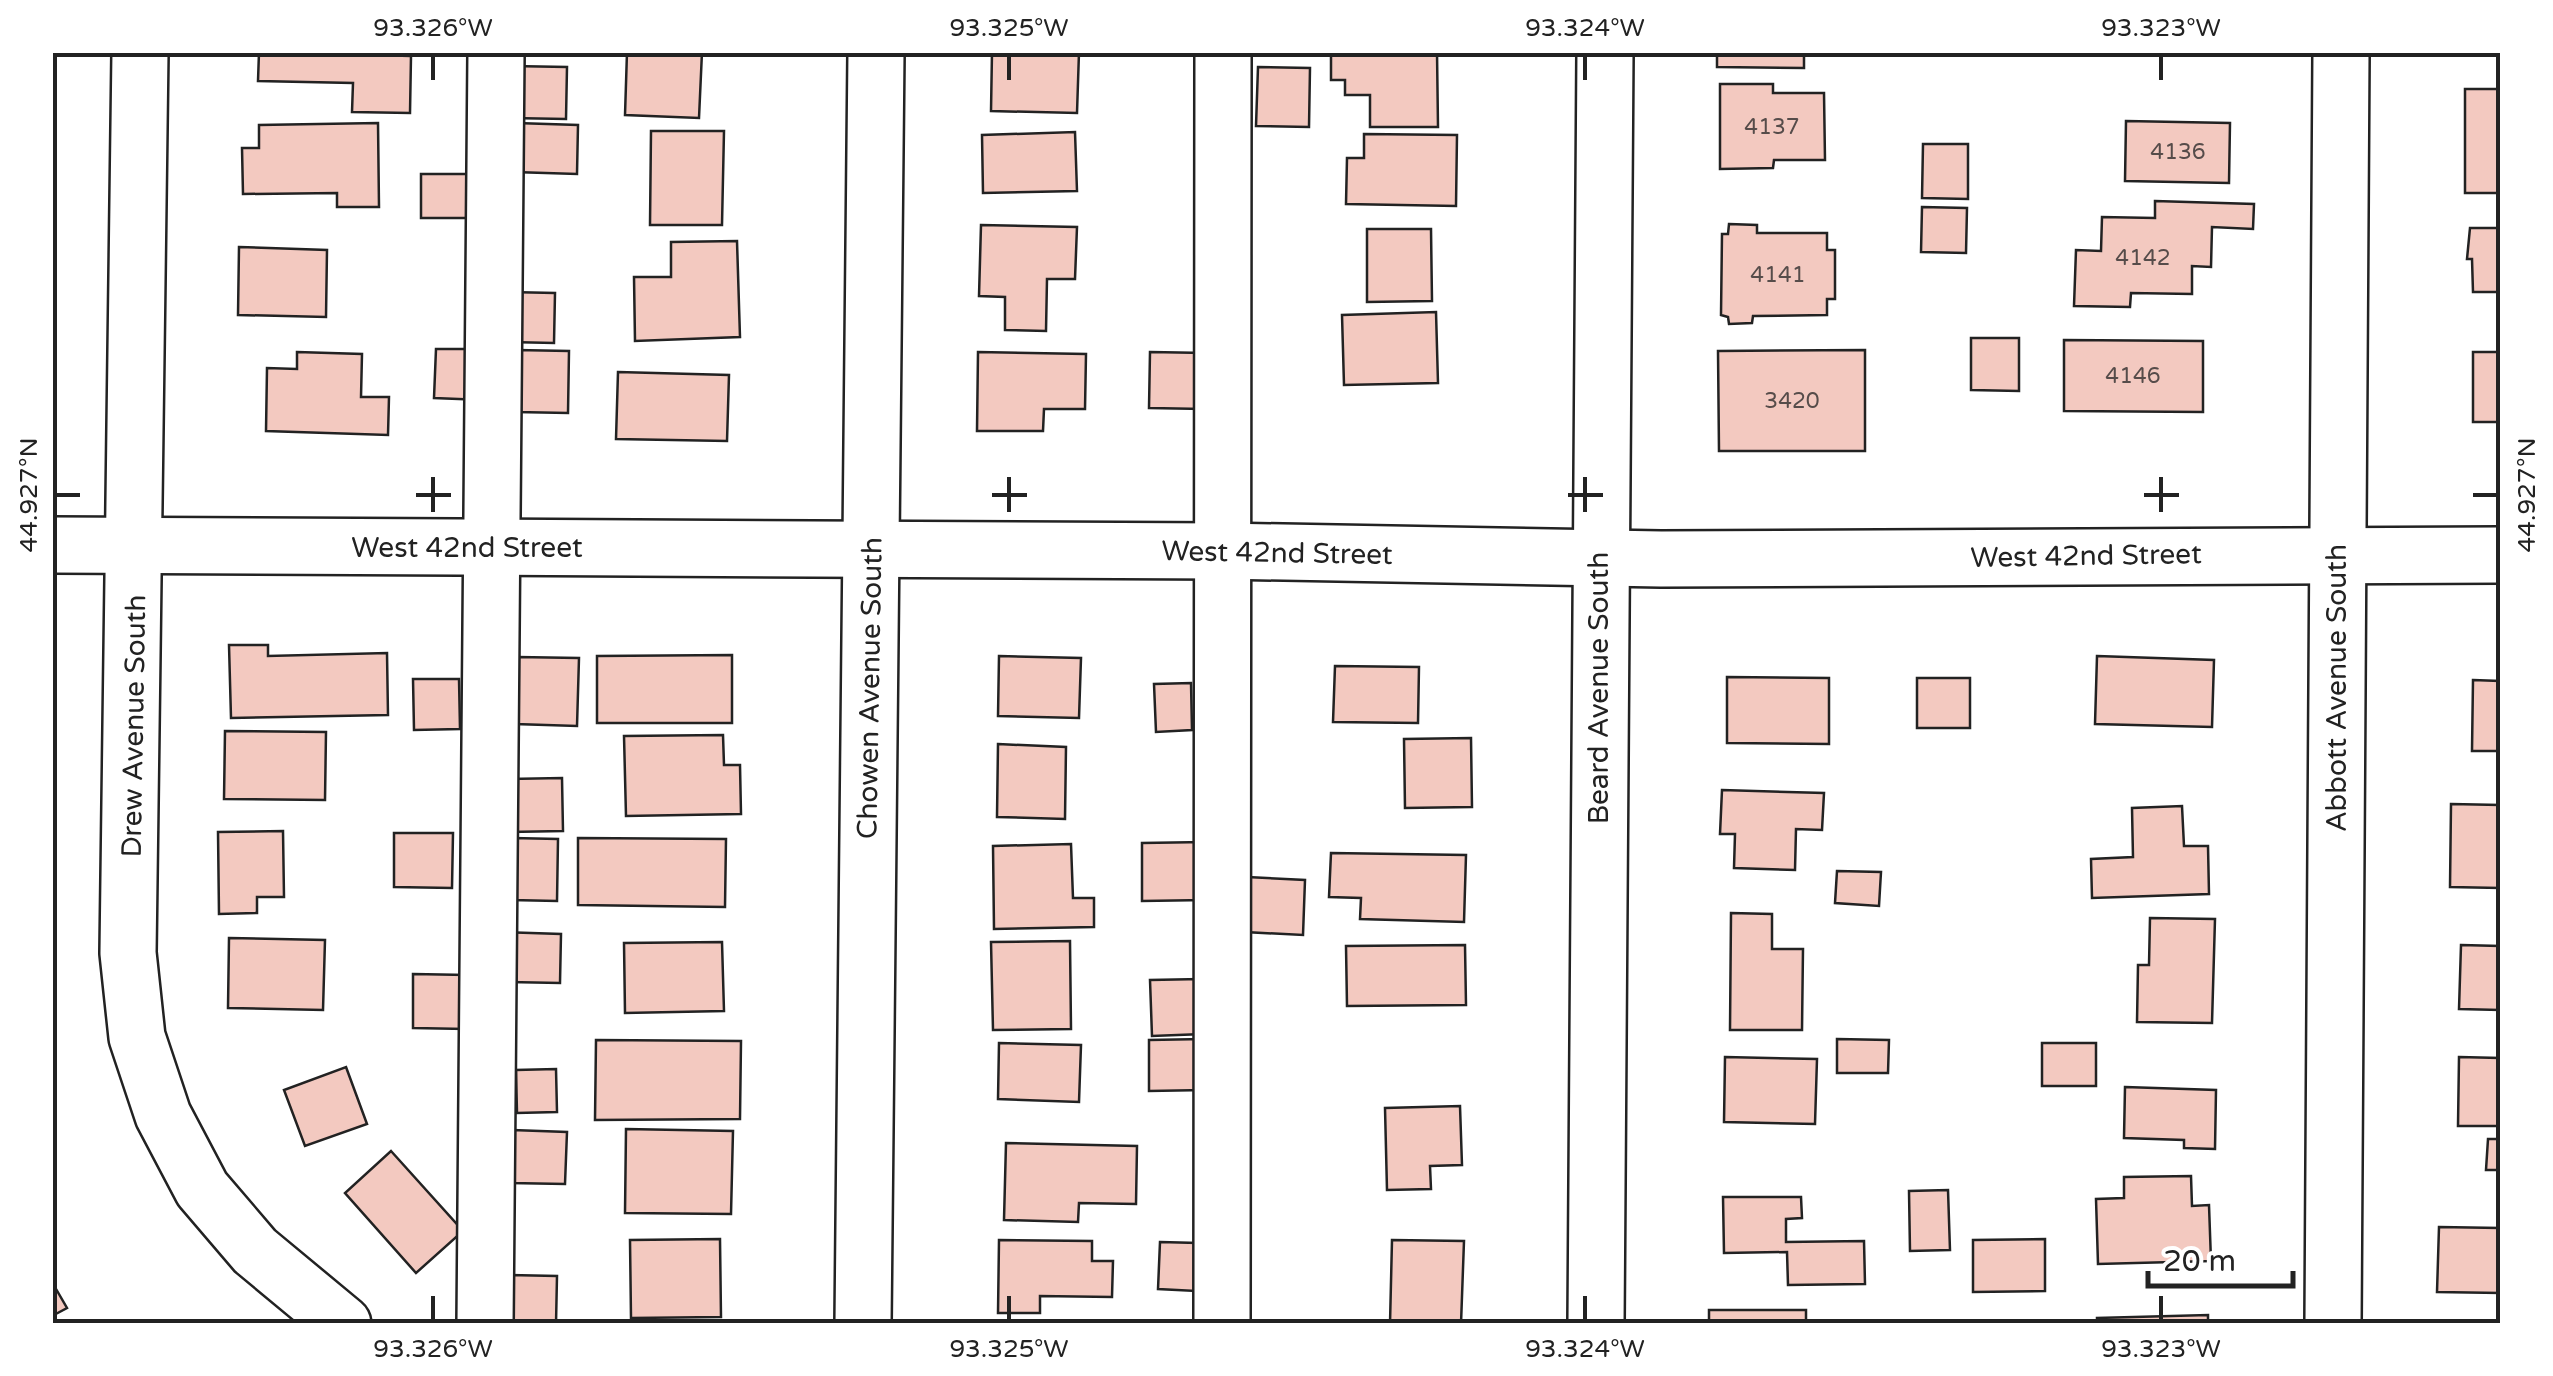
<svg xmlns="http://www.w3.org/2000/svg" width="2553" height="1376" font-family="'Varela Round',sans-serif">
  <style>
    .building { fill: #f3c9c0; stroke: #222; stroke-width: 2.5 }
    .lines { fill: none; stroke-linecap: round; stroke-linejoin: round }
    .minor-casing { stroke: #222; stroke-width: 60 }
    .minor { stroke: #fff; stroke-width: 55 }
    .ticks { fill: none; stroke: #222; stroke-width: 4 }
    .labels { text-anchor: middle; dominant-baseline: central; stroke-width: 8; stroke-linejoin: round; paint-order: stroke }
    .number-label { font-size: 22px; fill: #564c4a }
    .street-label { font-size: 28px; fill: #222; stroke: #fff }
    .neatline { fill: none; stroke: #222; stroke-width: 4 }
    .ticks-label { font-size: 25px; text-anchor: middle; fill: #222 }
  </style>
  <rect width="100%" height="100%" fill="#fff"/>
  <!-- building -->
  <g class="building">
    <polygon points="259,52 411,56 410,113 352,112 353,83 258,81"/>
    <polygon points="627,52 702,52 699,118 625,115"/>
    <polygon points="992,52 1079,52 1077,113 991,111"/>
    <polygon points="1331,52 1437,52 1438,127 1370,127 1370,95 1345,95 1345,80 1331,80"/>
    <polygon points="1717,52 1804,52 1804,68 1717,67"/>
    <polygon points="511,66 567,67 566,119 510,118"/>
    <polygon points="1258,67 1310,68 1309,127 1256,126"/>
    <polygon points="1720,84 1773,84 1773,93 1824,93 1825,160 1774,160 1773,168 1720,169"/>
    <rect x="2465" y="89" width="35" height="104"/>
    <polygon points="2126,121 2230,123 2229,183 2125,181"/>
    <polygon points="378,123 379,207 337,207 337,193 243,194 242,148 259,148 259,125"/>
    <polygon points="516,123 578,125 577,174 514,172"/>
    <polygon points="651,131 724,131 722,225 650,225"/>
    <polygon points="1075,132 1077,191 983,193 982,135"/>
    <polygon points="1364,134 1457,135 1456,206 1346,204 1347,158 1364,158"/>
    <polygon points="1923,144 1968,144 1968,199 1922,198"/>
    <polygon points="421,174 473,174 474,218 421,218"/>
    <polygon points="2155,201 2254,204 2253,229 2212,227 2211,267 2192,266 2192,294 2131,293 2130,307 2074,306 2076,250 2101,251 2102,217 2155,218"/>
    <polygon points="1922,207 1967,208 1966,253 1921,252"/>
    <polygon points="1729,224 1757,225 1757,233 1827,233 1827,250 1835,250 1835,299 1827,299 1827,315 1753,316 1752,323 1729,324 1728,317 1721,315 1722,234 1728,234"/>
    <polygon points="981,225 1077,227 1075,279 1047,279 1046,331 1005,330 1005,297 979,296"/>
    <polygon points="2470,228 2500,228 2500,292 2473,292 2472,259 2467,259"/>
    <polygon points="1367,229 1431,229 1432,301 1367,302"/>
    <polygon points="737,241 740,337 635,341 634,277 671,277 671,242"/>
    <polygon points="239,247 327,250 326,317 238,315"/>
    <polygon points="506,292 555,293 554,343 505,342"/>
    <polygon points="1436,312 1438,383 1344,385 1342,315"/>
    <polygon points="1971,338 2019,338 2019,391 1971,390"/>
    <polygon points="2064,340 2203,341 2203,412 2064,411"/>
    <polygon points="436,349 484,349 483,400 434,398"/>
    <polygon points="516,350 569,351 568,413 516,412"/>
    <polygon points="1865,350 1865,451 1719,451 1718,351"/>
    <polygon points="297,352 362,354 361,397 389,397 388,435 266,431 267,368 297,369"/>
    <polygon points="978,352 1086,354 1085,409 1044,409 1043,431 977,431"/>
    <polygon points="1150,352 1206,353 1204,409 1149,408"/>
    <rect x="2473" y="352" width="27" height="70"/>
    <polygon points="618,372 729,375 727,441 616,439"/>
    <polygon points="229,645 268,645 268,656 387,653 388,715 231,718"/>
    <polygon points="732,655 732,723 597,723 597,656"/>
    <polygon points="999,656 1081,658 1079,718 998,716"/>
    <polygon points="2097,656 2214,660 2212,727 2095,724"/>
    <polygon points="517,657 579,658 577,726 515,724"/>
    <polygon points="1335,666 1419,667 1418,723 1333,722"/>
    <polygon points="1727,677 1829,678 1829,744 1727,743"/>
    <rect x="1917" y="678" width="53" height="50"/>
    <polygon points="413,679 459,679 460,729 414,730"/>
    <polygon points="2473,680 2500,681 2500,751 2472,751"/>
    <polygon points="1191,683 1192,730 1156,732 1154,684"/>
    <polygon points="225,731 326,732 325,800 224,799"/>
    <polygon points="723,735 724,765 740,765 741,814 626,816 624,736"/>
    <polygon points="1471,738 1472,807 1405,808 1404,739"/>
    <polygon points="998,744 1066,747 1065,819 997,817"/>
    <polygon points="562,778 563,831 504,832 504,779"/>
    <polygon points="1722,790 1824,793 1822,830 1796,829 1795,870 1734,868 1735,834 1720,834"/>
    <polygon points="2451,804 2500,805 2500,888 2450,887"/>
    <polygon points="2182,806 2184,846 2208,846 2209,894 2092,898 2091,859 2133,857 2132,808"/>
    <polygon points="283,831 284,897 257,897 257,913 219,914 218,832"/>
    <polygon points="394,833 453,833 452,888 394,887"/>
    <polygon points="512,838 558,839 557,901 511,900"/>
    <polygon points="578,838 726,839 725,907 578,905"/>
    <polygon points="1205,842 1206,900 1142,901 1142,843"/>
    <polygon points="1071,844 1073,898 1094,898 1094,927 994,929 993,846"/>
    <polygon points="1331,853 1466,855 1464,922 1360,919 1361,898 1329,897"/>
    <polygon points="1837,871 1881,872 1879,906 1835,903"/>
    <polygon points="1247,877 1305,880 1303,935 1245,932"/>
    <polygon points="1731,913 1772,914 1772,949 1803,949 1802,1030 1730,1030"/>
    <polygon points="2150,918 2215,919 2212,1023 2137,1022 2138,965 2149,965"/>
    <polygon points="503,932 561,934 560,983 502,982"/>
    <polygon points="229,938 325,940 323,1010 228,1008"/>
    <polygon points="1070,941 1071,1029 993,1030 991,942"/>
    <polygon points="722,942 724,1011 625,1013 624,943"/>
    <polygon points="1465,945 1466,1005 1347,1006 1346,946"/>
    <polygon points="2461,945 2500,946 2500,1010 2459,1009"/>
    <polygon points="413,974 467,975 466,1029 413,1028"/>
    <polygon points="1201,979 1203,1034 1152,1036 1150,980"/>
    <polygon points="1204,1039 1205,1090 1149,1091 1149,1040"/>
    <polygon points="1837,1039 1889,1040 1888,1073 1837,1073"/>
    <polygon points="596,1040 741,1041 740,1119 595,1120"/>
    <polygon points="999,1043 1081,1045 1079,1102 998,1099"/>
    <rect x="2042" y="1043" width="54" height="43"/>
    <polygon points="1725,1057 1817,1059 1815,1124 1724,1122"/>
    <polygon points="2459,1057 2500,1058 2500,1126 2458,1126"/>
    <polygon points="346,1067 367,1124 305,1146 284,1090"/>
    <polygon points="556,1069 557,1112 517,1113 516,1070"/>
    <polygon points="2125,1087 2216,1090 2215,1149 2184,1148 2184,1140 2124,1138"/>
    <polygon points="1460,1106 1462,1165 1430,1166 1431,1189 1387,1190 1385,1108"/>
    <polygon points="626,1129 733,1131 731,1214 625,1213"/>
    <polygon points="512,1130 567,1132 565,1184 510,1183"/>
    <polygon points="2488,1139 2500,1139 2500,1170 2486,1170"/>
    <polygon points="1006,1143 1137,1146 1136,1204 1079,1203 1078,1222 1004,1220"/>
    <polygon points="391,1151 463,1231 416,1273 345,1193"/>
    <polygon points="2191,1176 2192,1206 2209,1205 2211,1261 2098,1264 2096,1199 2124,1198 2124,1177"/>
    <polygon points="1948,1190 1950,1250 1910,1251 1909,1191"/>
    <polygon points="1723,1197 1801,1197 1802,1218 1786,1219 1786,1242 1864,1241 1865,1284 1788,1285 1787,1252 1724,1253"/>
    <polygon points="2439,1227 2500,1228 2500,1293 2437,1292"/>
    <polygon points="720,1239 721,1317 631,1318 630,1240"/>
    <polygon points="2045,1239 2045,1291 1973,1292 1973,1240"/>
    <polygon points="999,1240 1092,1241 1092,1261 1113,1261 1112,1297 1040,1296 1040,1313 998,1313"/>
    <polygon points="1392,1240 1464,1241 1461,1324 1390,1324"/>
    <polygon points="1160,1242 1198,1243 1196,1291 1158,1289"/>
    <polygon points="509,1275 557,1276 556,1324 509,1324"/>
    <polygon points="52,1282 67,1308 52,1316"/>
    <rect x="1709" y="1310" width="97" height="14"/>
    <polygon points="2208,1315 2208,1324 2097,1324 2097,1318"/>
  </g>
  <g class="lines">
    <defs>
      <g id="minor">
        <polyline points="140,52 128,953 137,1037 163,1115 202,1189 255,1251 343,1324"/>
        <polyline points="52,545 1223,551 1661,559 2500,555"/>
        <polyline points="485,1324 496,52"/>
        <polyline points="863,1324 876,52"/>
        <polyline points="1222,1324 1223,52"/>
        <polyline points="1596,1324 1605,52"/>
        <polyline points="2333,1324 2341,52"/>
      </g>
    </defs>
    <!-- minor casing -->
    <use href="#minor" class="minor-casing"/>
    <!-- minor -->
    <use href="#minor" class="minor"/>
  </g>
  <!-- ticks -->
  <path class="ticks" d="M433,55V80M1009,55V80M1585,55V80M2161,55V80M433,477V512M1009,477V512M1585,477V512M2161,477V512M55,495H80M416,495H451M992,495H1027M1568,495H1603M2144,495H2179M2473,495H2498M433,1296V1321M1009,1296V1321M1585,1296V1321M2161,1296V1321"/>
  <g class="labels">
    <!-- number labels -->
    <g class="number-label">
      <text x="1772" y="127">4137</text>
      <text x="2178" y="152">4136</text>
      <text x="2143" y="258">4142</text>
      <text x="1778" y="275">4141</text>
      <text x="2133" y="376">4146</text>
      <text x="1792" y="401">3420</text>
    </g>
    <!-- street labels -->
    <g class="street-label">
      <text x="467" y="548">West 42nd Street</text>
      <text transform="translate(1277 553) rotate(1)">West 42nd Street</text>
      <text transform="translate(2086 556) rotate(-1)">West 42nd Street</text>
      <text transform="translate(870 688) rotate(-89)">Chowen Avenue South</text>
      <text transform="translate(1599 688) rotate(-90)">Beard Avenue South</text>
      <text transform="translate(2337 688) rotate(-90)">Abbott Avenue South</text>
      <text transform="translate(134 726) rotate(-89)">Drew Avenue South</text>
    </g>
  </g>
  <!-- border -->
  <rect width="2553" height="1376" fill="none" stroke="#ffffff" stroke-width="110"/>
  <!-- scale -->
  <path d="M2148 1271v15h145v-15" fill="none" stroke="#222222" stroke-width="5"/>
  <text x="2163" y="1271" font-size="30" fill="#222222" stroke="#ffffff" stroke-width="8" paint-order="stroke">20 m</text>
  <rect x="55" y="55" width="2443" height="1266" class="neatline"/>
  <g class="ticks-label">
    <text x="433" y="36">93.326°W</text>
    <text x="1009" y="36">93.325°W</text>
    <text x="1585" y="36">93.324°W</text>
    <text x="2161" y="36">93.323°W</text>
    <text transform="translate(28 495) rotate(-90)" y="9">44.927°N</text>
    <text transform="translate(2526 495) rotate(-90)" y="9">44.927°N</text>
    <text x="433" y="1357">93.326°W</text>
    <text x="1009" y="1357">93.325°W</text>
    <text x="1585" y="1357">93.324°W</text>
    <text x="2161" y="1357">93.323°W</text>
  </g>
</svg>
